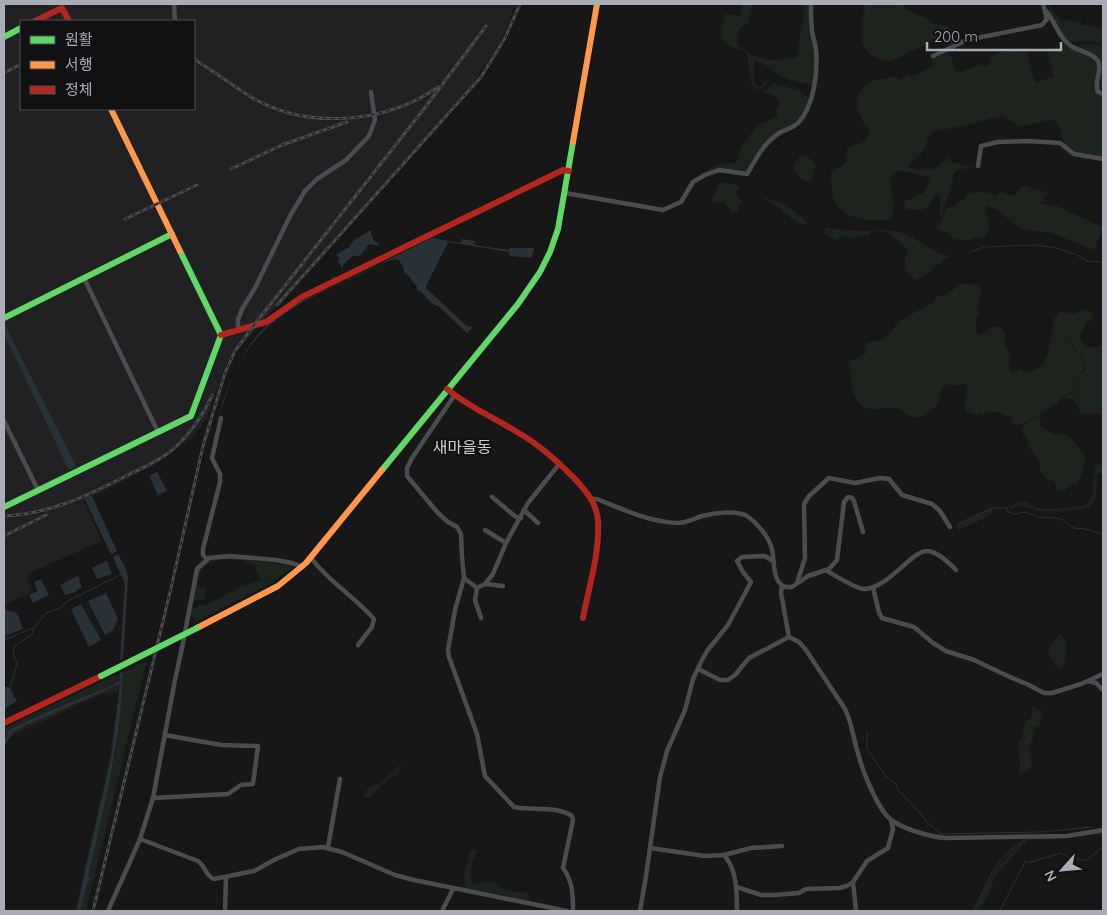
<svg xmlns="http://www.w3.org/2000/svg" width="1107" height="915" font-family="Quicksand,'Noto Sans KR',sans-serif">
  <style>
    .built { fill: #212123; fill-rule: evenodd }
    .green { fill: #1d241e; fill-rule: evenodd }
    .water { fill: #2a3239 }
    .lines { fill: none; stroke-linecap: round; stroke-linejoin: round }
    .stream { stroke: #2a3239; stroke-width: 1 }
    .street { stroke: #4b4c50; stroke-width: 4.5 }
    .fast { stroke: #63d668; stroke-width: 6 }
    .slow { stroke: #ff974d; stroke-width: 6 }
    .jam { stroke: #b3261e; stroke-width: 6 }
    .rail-casing { stroke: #4b4c4f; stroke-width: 3 }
    .rail { stroke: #111113; stroke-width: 1; stroke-dasharray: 4; stroke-linecap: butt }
    .fast-bridge { stroke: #63d668; stroke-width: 6 }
    .labels { text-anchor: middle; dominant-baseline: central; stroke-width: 4.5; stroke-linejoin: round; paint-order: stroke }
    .quarter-label { font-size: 16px; fill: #c9ccd4; stroke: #111113 }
  </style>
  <rect width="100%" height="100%" fill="#171717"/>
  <!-- built -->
  <path class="built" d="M4,4H515L506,30L500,42L472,85L329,244L226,364L207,418L194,436L154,465L83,501L102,541L27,574L31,592L4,605ZM21,21H194V109H21Z"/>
  <!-- green -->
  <g class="green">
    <path d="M742,4H752L748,24C738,25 736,36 738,45C758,63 771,60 797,58L805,4H809C812,29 819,60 812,85C802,83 790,80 781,76C771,71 766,62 754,61V79L756,86L760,87L767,80L768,81L767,84L761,89H755C747,80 750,64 746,52C735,48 720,45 721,31C722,25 725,20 725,14L741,16Z"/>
    <path d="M864,4H904L903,8L932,21V23L946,26L964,40L952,46L945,35L894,60C881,65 863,53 862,38C862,36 863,33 863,31C863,27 861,26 861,23C862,15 867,12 864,4Z"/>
    <polygon points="1047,4 1049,5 1062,23 1067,20 1081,22 1081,25 1103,28 1103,42 1068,41 1053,20"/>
    <polygon points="1085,44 1098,45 1103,48 1103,92 1099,90 1097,87 1100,63 1078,47 1080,45"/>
    <path d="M1065,45C1087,58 1104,53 1095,84L1103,95V158C1091,156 1069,156 1064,142C1060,134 1062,127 1055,121L1049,120L1029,125L1020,126L1003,116L997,117L966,125L933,132L926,140L928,143L919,156L910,162L908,167L914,169L933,170L951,156L949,161L973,168L960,169L954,172L952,183L942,216L939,214L941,196L935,194C929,211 920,212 904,208L905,200H911L916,195L923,194L930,181L929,176C917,177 905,168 895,172C893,175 890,179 890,183C890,193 898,210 891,219C872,223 844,220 834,200C831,192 833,184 830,176L835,170L847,162L845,155L849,147L866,141L870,130C857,118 850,94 869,83C876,79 888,78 896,76L898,80L909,74L911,77L934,66L931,60L949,52L957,73L982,64L984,67L991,64L989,57L1005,50L1027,48C1029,60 1029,72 1036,83L1054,76L1047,50Z"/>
    <path d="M774,83L800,91L809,98C798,130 783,128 761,149C754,155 751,164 745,172L719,169L700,176C712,165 720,162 736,163L741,147L757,126L778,116L776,110L780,103C777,95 770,94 763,92Z"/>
    <path d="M804,155L807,156L816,165L811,182C795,181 786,163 804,155Z"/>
    <polygon points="720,182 741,186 736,193 743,202 737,207 739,212 732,213 724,202 713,203 712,200"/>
    <path d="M1026,185L1029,187L1048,193L1044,199L1039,203L1050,206L1054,205L1103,227L1094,250L1052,233L1020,228L997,210L986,205L985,208L990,228L983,238H979L977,236C969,242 960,240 951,238V235L936,228L939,226L946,208L956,206L957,203L964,200L967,193L971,192L974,194L978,191L983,192L996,196L1000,192L1014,196L1021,187Z"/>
    <polygon points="761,195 766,198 787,205 808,223 801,225 783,212 783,210 769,202"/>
    <path d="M825,228C836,228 848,231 859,231C874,231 887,228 902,233C920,238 927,252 950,256C937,262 929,276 916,280L906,273L905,257L906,253L909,252L904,246L887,232L875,231L868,235L854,238L840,236L836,240L825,234Z"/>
    <path d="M967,283L978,286L982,291L978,304L979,315L975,322L977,325L976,331L978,334L981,335L992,327L1000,326C1008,336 1003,339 1006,348C1007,351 1009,353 1011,356L1008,367L1011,373L1021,370L1026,373C1043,368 1046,362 1050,345C1051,336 1054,327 1054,318L1058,316L1060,312L1067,314L1071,312L1074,314L1083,309L1093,314L1092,321H1086L1080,338C1083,350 1094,347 1103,346V412L1101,414L1089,413L1085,415L1079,411V407L1072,399L1065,398C1077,392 1075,386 1079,375L1085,371C1087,357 1076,353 1071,342V345C1078,354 1085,359 1084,370C1076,374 1079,380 1076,387C1074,392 1030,421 1024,423C1019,425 1016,424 1012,423V417L1002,414L1001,412H995L993,413L988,412L987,410L984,414L978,413V416L969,413L965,409L967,384L961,383V386L947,384L941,389C940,393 940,397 939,401C936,409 923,419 914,417C907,416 904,409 893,408C884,407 871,412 862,406C850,397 851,375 849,362L865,354L867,351L865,348L866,343L885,339L901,320L934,302L936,297L946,295C948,292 955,290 958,285Z"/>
    <path d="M1041,414L1040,426L1054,434L1069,436L1085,455C1086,466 1081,475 1077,484C1069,484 1066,493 1057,491L1055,481C1045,481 1043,475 1039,467L1041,464L1029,447L1026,435L1023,434L1022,428L1025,424Z"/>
    <path d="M1097,462L1103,468V476L1100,473L1097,475C1096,483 1098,495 1094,502C1087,513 1052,512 1041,511C1034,511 1028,507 1022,506C1016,506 1013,510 1007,509C1012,504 1021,499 1028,503C1032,504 1034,507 1039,508C1051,510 1076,508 1087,504L1092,496L1095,466Z"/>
    <polygon points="992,508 993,512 985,518 958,530 956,526"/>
    <path d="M229,557L294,566L272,583L197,621L190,615L199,569L209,561ZM224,559L245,561L244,564L254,565L261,580L238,588L210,603L193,608L194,600H204L207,588L197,586C202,567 203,562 224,559Z"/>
    <path d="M1062,633V637L1066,640C1064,651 1069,660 1061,669L1057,666L1054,667L1055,664L1048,653L1050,645Z"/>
    <polygon points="147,660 86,911 80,911 115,755 122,691 123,672"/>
    <polygon points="120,673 120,679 113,685 47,712 8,730 7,738 4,742 4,728"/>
    <polygon points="120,683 111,759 96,828 75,911 109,762 119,691 101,694 11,736 18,729 116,686"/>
    <polygon points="1033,707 1042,711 1043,715 1038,727 1033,726 1035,732 1029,747 1032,766 1027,772 1019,773 1020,763 1018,741 1022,741 1023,731 1026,720 1030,720 1033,713 1031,709"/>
    <path d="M413,759L400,767L398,775C387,779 377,788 371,798L363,797L368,788L379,783L399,766Z"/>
    <polygon points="1103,831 1103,834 1057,839 1030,839 1022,846 995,877 987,897 978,911 974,911 996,868 1019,844 1028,838"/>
    <path d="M471,849L477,850C473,862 468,871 472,883C479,885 485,881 492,882C498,883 498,885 502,888C508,892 519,892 526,892L531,902L466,888L464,876Z"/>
  </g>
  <!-- water -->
  <g class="water">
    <path d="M369,231H371V235L375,242L378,243L380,246L369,244L360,256C351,254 347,261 342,267L344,274L340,264L338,262L339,258L337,256V254L348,248L354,240Z"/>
    <path d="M432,238L460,243L462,239L475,241V245L509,250V248H534L532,258L510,256L509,252L448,242L426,286L427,289L468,327H473L467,333L437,305H434L420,291L417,290V287L408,275L404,273V269L399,260C389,257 368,271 357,276C309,298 265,316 238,365C229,380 226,399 219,414C227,385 243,347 266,326C289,305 319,293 347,280V278L348,279L359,274Z"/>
    <polygon points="4,323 75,464 74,467 72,469 68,468 4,334"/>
    <polygon points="157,472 167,491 158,495 149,476"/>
    <polygon points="89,496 91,496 93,498 117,551 111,554 84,498"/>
    <polygon points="118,554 126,569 128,577 123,658 120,660 125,584 113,557"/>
    <polygon points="107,561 112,574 97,579 92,568"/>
    <polygon points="78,576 82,587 75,592 65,595 60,585"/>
    <polygon points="41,579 49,595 33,603 29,595 38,591 34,582"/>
    <polygon points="106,593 118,619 113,630 105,635 88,601"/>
    <polygon points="81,604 101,640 89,647 71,609"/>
    <polygon points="4,609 17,613 23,629 4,636"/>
    <path d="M123,672C121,741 104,809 88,876L91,880L88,881L80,911H76L111,759L120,684L18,729L13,733L4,746V742L7,738L8,730L47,712L113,685L120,680V673Z"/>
    <polygon points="4,687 9,687 17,701 4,709"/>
  </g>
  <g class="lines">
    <!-- stream -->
    <g class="stream">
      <polyline points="970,252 985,247 1035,245 1057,248 1077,255 1087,261 1103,262"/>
      <polyline points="956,525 992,508 1007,508 1007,511 1014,514 1025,512 1039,517 1056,518 1063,520 1073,528 1085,529 1103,534"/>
      <polyline points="4,640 33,628"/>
      <polyline points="10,689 17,663 13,653 15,646 32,634 34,628 46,613 60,608 66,602 122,574"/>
      <polyline points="867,733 867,749 886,776 896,784 898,790 909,801 927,822 941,834 1040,832 1093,827"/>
      <polyline points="1101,826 1103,825"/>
      <path d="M973,911C981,899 985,885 992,873C999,860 1013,846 1025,840"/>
      <path d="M1000,911L1025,862H1031L1060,853C1068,858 1078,858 1086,861L1100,849H1103"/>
    </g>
    <!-- street -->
    <g class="street">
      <polyline points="174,4 175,21"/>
      <path d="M1046,11C1055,21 1058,37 1071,46C1079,51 1093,53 1098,61C1103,72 1093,81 1098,92L1103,94"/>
      <polyline points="933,56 967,40 1042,25 1047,19 1043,4"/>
      <polyline points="978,166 981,146 998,142 1028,141 1060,143 1074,154 1103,159"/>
      <path d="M565,193L663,210L681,202L693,182L705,175L719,170L747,174C756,159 764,142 781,132C787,129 793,128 798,123C814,106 818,73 816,50C815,43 813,37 812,31C811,22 811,13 811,4"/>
      <polyline points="84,278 158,432"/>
      <polyline points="238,330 238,320 242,309 255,288 290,216 305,191 317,179 346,160 369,136 375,120 371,92"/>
      <path d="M454,396L412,458L407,468V476L438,513L448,522L457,527L461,534L462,557L464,578L455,610L448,650L449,657L477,734L485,776L514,807C533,811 554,805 572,816L573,820L563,868C573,882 573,895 573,911"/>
      <polyline points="4,421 38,490"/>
      <polyline points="492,497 516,517 521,518"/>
      <path d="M592,499H597C622,509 649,522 677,523C686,523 693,519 702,516C714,513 736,510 747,516C756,522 768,536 771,546C776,559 770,580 785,587H792L808,576L829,569L837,560L844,502L848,497L852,498L854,501L863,532"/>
      <polyline points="524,510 538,523"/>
      <polyline points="485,530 506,543"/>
      <path d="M311,558C329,582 354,596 374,619L372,627L358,645"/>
      <polyline points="207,559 203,555 203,549 220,482 220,474 212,458 221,418"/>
      <path d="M825,570C833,574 856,589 864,589C889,588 911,551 927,551C937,551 949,563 956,570"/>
      <polyline points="464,578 477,588 485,584 493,574 506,543 528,503 560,463"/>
      <polyline points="797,583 805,558 804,504 809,496 829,478 855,483 880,478 889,479 902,495 932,504 940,511 950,527"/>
      <polyline points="485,584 503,586"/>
      <path d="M782,586L781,593L789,637L799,642L806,650L845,709C852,723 853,738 858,753C862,770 877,807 889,818C901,829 931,837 946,838L1067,836L1103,830"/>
      <polyline points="873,587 879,613 882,618 914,627 933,643 946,651 974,660 1012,678 1027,684 1044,693 1052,693 1081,684 1103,674"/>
      <polyline points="477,588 475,600 481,618"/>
      <polyline points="698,669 720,680 728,680 735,675 749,658 789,637"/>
      <polyline points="1088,681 1096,683 1103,690"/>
      <polyline points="153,798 228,794 241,785 253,784 258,746 221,745 165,735"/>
      <path d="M140,839L198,861C205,866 206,876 214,879L254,871L276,859L299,849L323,847L342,852L395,875L414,880L567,911"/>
      <polyline points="328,847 340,779"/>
      <path d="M650,848L705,856L724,855C737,869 737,893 737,911"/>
      <polyline points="724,855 751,848 782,846"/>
      <polyline points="737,887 761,895 774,895 799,893 806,889 839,888 847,886 853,882"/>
      <polyline points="443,909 453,889"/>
      <polyline points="108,911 140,839 153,798 175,680 183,643 197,569 209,558 230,556 276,560 292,563 303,567"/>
      <polyline points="225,911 226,877"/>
      <polyline points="640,911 646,876 660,777 667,751 685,710 693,679 700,664 707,651 728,625 751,582 743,572 737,561 742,557 765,556 773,561"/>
      <polyline points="856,911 853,882 867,861 888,848 893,829 891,820"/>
    </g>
    <!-- fast -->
    <g class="fast">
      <polyline points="4,37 21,28"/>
      <polyline points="4,318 172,234"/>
      <polyline points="382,470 518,304 540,272 550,252 558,229 573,142"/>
      <polyline points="4,507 191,416 221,335 180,251"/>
    </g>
    <!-- slow -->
    <g class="slow">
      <polyline points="111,109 180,251"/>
      <polyline points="573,142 597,4"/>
      <polyline points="197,628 278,586 306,563 382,470"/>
    </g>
    <!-- jam -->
    <g class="jam">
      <polyline points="35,21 62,8 69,21"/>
      <polyline points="221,335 266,322 302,297 563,170 569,171"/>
      <path d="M447,389C470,408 497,419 522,435C541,446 558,462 574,478C586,491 596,502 598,520C600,553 589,586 583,618"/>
      <polyline points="4,723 101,676"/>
    </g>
    <defs>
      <g id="rail">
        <path d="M194,59C213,71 232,85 251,97C307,130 385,124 438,87"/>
        <polyline points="4,73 21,64"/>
        <polyline points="231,169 282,145 347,122"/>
        <polyline points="125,219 197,185"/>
        <polyline points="277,305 481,77 505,38 520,4"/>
        <path d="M4,516C48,514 85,497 124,477C140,469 157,462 171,451C188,436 203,416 212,395"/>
        <polyline points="4,536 46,515"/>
        <polyline points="93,911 171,588 203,446 225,373 235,351 254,325 427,105 486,26"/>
      </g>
    </defs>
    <!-- rail casing -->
    <use href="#rail" class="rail-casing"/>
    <!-- rail -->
    <use href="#rail" class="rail"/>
    <!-- fast-bridge -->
    <polyline class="fast-bridge" points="101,676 197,628"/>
  </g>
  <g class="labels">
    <!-- quarter labels -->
    <g class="quarter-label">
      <text x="462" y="447">새마을동</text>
    </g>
  </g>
  <!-- border -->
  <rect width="1107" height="915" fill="none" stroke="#a8adb8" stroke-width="10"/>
  <!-- legend -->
  <rect x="20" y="20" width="175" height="90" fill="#111113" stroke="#4d4f55"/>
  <rect x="30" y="36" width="25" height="8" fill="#63d668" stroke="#4d4f55"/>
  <text x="65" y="45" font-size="15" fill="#a8adb8">원활</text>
  <rect x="30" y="61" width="25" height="8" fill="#ff974d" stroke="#4d4f55"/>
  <text x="65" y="70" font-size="15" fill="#a8adb8">서행</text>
  <rect x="30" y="86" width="25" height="8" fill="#b3261e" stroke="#4d4f55"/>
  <text x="65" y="95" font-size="15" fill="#a8adb8">정체</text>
  <!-- north arrow -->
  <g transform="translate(1062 870) rotate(243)" stroke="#111113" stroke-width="4" paint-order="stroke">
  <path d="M0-4L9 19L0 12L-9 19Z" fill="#a8adb8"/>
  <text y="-8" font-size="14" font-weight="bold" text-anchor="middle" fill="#a8adb8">N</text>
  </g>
  <!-- scale -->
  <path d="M927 42v8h134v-8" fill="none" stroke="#a8adb8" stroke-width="2.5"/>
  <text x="934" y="42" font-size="15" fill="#a8adb8" stroke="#111113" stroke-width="4" paint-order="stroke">200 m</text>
</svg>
